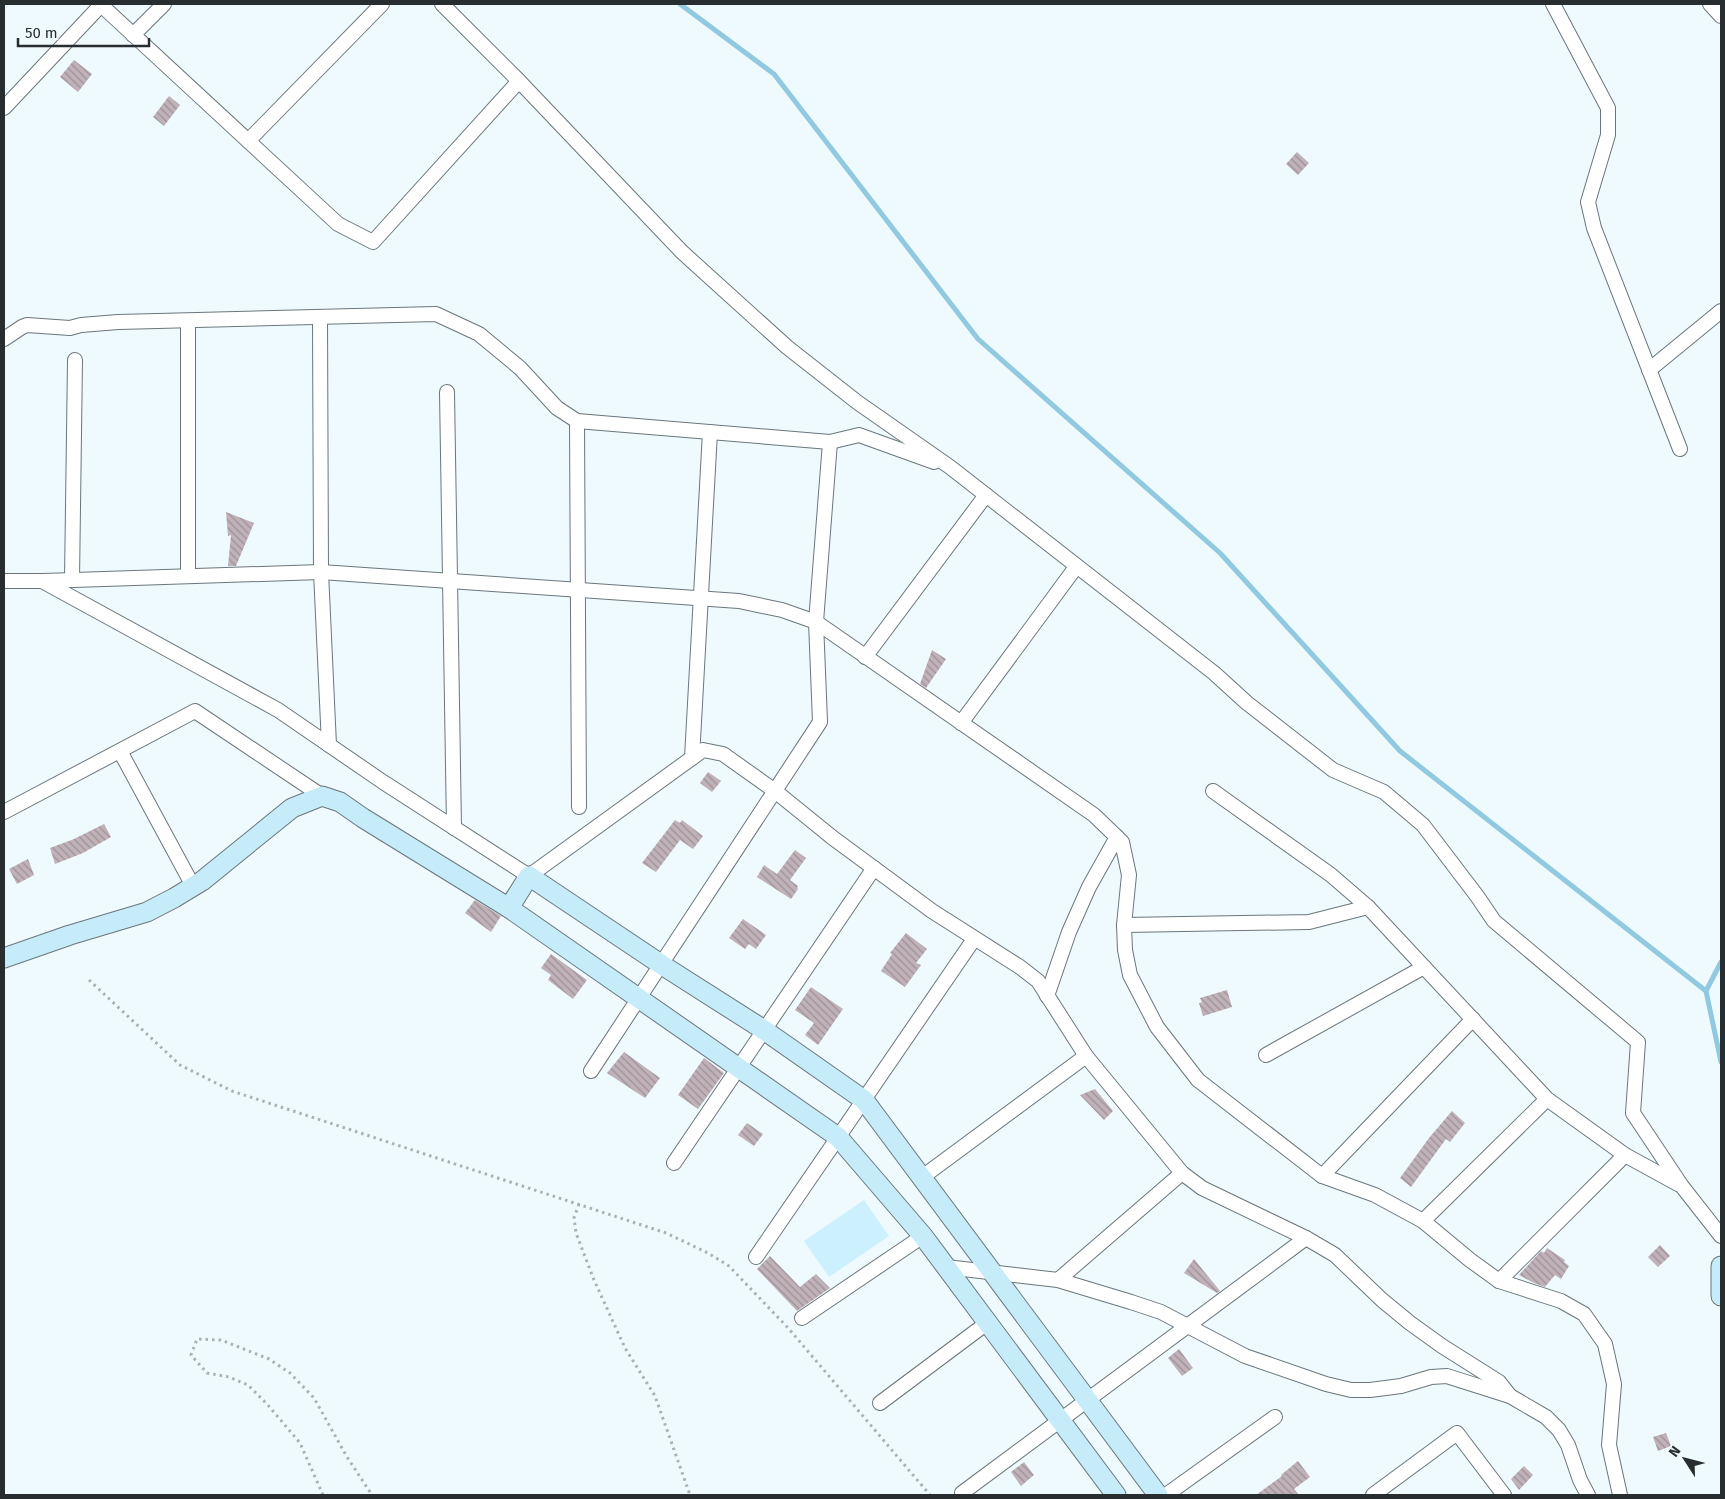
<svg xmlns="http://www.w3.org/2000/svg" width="1725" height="1499" font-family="'Fira Sans',sans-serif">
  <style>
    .grass { fill: #cdf0ff }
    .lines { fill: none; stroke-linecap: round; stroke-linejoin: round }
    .stream { stroke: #90c9e0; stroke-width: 5 }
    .building { fill: url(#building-back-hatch) }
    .street-casing { stroke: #6a767b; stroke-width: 16 }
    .secondary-casing { stroke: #6a767b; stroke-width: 21 }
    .path { stroke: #a8b2b6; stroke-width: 3; stroke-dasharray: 2.5 4; stroke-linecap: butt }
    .street { stroke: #fff; stroke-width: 14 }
    .secondary { stroke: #c7ecf9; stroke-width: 19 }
  </style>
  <defs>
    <pattern id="building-back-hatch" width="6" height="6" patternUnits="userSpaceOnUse" patternTransform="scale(1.25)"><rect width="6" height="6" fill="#c0b2b8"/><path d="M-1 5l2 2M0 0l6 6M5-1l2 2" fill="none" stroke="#9c9196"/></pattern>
  </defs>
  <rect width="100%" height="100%" fill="#effaff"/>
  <!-- grass -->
  <polygon class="grass" points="864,1200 889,1236 829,1277 804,1241"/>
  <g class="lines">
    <!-- stream -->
    <g class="stream">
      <polyline points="680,4 774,74 978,339 1220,553 1400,751 1706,991 1721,1062"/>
      <polyline points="1706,991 1721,962"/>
    </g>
  </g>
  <!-- building -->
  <g class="building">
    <polygon points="74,60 92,74 78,92 60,77"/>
    <polygon points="169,96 180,105 164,126 153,117"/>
    <polygon points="1297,152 1309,163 1298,175 1286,164"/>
    <polygon points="226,512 254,523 236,566 228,566 231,535 228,536"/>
    <polygon points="932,650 946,659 926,688 920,684"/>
    <polygon points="708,772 721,781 712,792 700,783"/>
    <polygon points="675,820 680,823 682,820 703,836 693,849 680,840 656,872 642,863"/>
    <polygon points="104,824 111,837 83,853 55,864 50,848 74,839"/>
    <polygon points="795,850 806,858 790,880 798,886 797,888 798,889 791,899 757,877 764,865 777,874"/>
    <polygon points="28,859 34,875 17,884 9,869"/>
    <polygon points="475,900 501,916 491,932 465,913"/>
    <polygon points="743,919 766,935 756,949 749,944 745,949 729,938"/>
    <polygon points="906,933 927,949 916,963 921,965 905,987 881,971 892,954 890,953"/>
    <polygon points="551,954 587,980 573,999 548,980 551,975 541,968"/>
    <polygon points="811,987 843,1009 818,1045 805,1035 814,1023 795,1010"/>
    <polygon points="1227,990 1232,1007 1203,1016 1199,1003 1202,1002 1200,998"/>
    <polygon points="624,1052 660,1078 645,1098 607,1073"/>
    <polygon points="704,1058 724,1073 698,1109 678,1095"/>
    <polygon points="1095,1089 1113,1111 1104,1120 1080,1095"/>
    <polygon points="1452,1111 1465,1123 1450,1142 1446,1139 1411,1187 1400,1178 1429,1138"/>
    <polygon points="747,1123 763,1134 754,1146 738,1135"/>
    <polygon points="1660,1245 1670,1256 1658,1267 1648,1257"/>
    <polygon points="1547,1248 1565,1260 1564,1262 1569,1266 1561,1279 1555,1275 1545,1287 1534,1283 1519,1275 1541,1251 1544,1253"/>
    <polygon points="770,1256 800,1287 816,1274 830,1288 797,1311 757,1269"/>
    <polygon points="1194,1259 1220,1291 1217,1293 1184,1273"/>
    <polygon points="1179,1349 1193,1368 1182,1376 1168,1358"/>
    <polygon points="1666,1433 1671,1446 1658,1451 1653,1437"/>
    <polygon points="1298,1461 1310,1477 1294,1489 1299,1495 1256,1495 1282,1476 1281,1475"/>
    <polygon points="1024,1462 1034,1475 1021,1486 1011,1472"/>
    <polygon points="1524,1466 1533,1475 1519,1490 1511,1479"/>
  </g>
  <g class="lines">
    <defs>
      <g id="street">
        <polyline points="100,4 338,224 373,242 519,81"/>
        <polyline points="442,4 519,81 682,252 787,347 857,402 950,467 1214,673 1247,703 1333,770 1384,792 1423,825 1477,896 1494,921 1638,1042 1633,1113 1681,1185 1721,1236"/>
        <polyline points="1553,4 1608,108 1608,135 1588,202 1594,228 1680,449"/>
        <polyline points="1710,4 1721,16"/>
        <polyline points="133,35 164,4"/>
        <polyline points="4,108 101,5"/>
        <polyline points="248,141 382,4"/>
        <polyline points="320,317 321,572 329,745"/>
        <polyline points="4,339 22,327 27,325 70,328 81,325 118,322 436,314 479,334 520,368 557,408 577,421 830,442 859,435 934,462"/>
        <polyline points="1649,370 1721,311"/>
        <polyline points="447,392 454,828"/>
        <polyline points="577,421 579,807"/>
        <polyline points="188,576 188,321"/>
        <polyline points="72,580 75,360"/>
        <polyline points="4,581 43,581 321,572 739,601 782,610 816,622 1094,815 1122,842 1129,875 1124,925 1125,950 1130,975 1157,1027 1198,1080 1322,1176 1375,1195 1423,1221 1470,1260 1499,1281 1561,1301 1584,1314 1605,1344 1614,1384 1609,1445 1620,1495"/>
        <polyline points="44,582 278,710 383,782 529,876 703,750 723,754 775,791 833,838 932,911 1020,967 1038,981 1086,1056 1182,1173 1202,1188 1306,1238 1335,1255 1382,1300 1410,1323 1442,1346 1499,1382 1510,1396"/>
        <polyline points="865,657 986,495"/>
        <polyline points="961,723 1076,567"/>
        <polyline points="120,751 193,886"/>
        <polyline points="692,758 710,432"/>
        <polyline points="1213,791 1331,875 1368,907 1547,1099 1625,1155 1678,1184"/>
        <polyline points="4,812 195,711 322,796"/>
        <polyline points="1124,925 1309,922 1368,907"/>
        <polyline points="1047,996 1069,932 1089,887 1117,837"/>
        <polyline points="1266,1055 1424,967"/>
        <polyline points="591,1071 820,722 816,622 830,442"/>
        <polyline points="674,1163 874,868"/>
        <polyline points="1322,1176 1473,1019"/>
        <polyline points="921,1178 1086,1056"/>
        <polyline points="1423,1221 1547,1099"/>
        <polyline points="756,1257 974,939"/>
        <polyline points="946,1267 1058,1280 1131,1302 1161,1312 1245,1356 1326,1384 1351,1390 1370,1390 1401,1386 1431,1377 1447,1376 1510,1396 1546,1417 1559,1430 1568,1445 1580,1480 1588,1495"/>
        <polyline points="1058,1280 1182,1173"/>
        <polyline points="1499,1281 1625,1155"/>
        <polyline points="802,1318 923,1236"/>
        <polyline points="880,1403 987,1323"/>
        <polyline points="962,1493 1306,1238"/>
        <polyline points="1166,1495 1275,1417"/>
        <polyline points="1373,1495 1457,1433 1504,1495"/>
      </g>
      <g id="secondary">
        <polyline points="4,958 70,935 147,912 174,898 202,881 292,808 322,796 340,802 363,818 509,908"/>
        <polyline points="1721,1266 1721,1296"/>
        <polyline points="1116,1495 923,1236 838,1137 509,908 529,876 662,965 764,1030 864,1100 1158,1495"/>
      </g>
    </defs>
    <!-- street casing -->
    <use href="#street" class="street-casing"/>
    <!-- secondary casing -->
    <use href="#secondary" class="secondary-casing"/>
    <!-- path -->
    <g class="path">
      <polyline points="89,980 180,1065 232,1091 666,1233 708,1253 729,1266 789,1329 930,1495"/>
      <polyline points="579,1204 574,1218 576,1233 594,1280 625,1348 655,1396 690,1495"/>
      <polyline points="323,1495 300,1443 267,1404 248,1385 229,1377 207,1373 191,1355 197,1339 221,1340 269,1359 290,1373 314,1398 347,1457 372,1495"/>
    </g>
    <!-- street -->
    <use href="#street" class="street"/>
    <!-- secondary -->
    <use href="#secondary" class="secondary"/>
  </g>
  <!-- border -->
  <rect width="1725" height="1499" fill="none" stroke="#282e30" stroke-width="10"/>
  <!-- north arrow -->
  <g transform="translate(1685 1459) rotate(306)" stroke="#effaff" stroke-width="4" paint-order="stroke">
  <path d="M0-4L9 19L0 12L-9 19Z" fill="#282e30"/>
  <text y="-8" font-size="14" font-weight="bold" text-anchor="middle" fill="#282e30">N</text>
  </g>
  <!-- scale -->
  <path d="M18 38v8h131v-8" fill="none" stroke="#282e30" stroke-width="2.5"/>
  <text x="25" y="38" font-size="15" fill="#282e30" stroke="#effaff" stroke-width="4" paint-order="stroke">50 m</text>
</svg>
